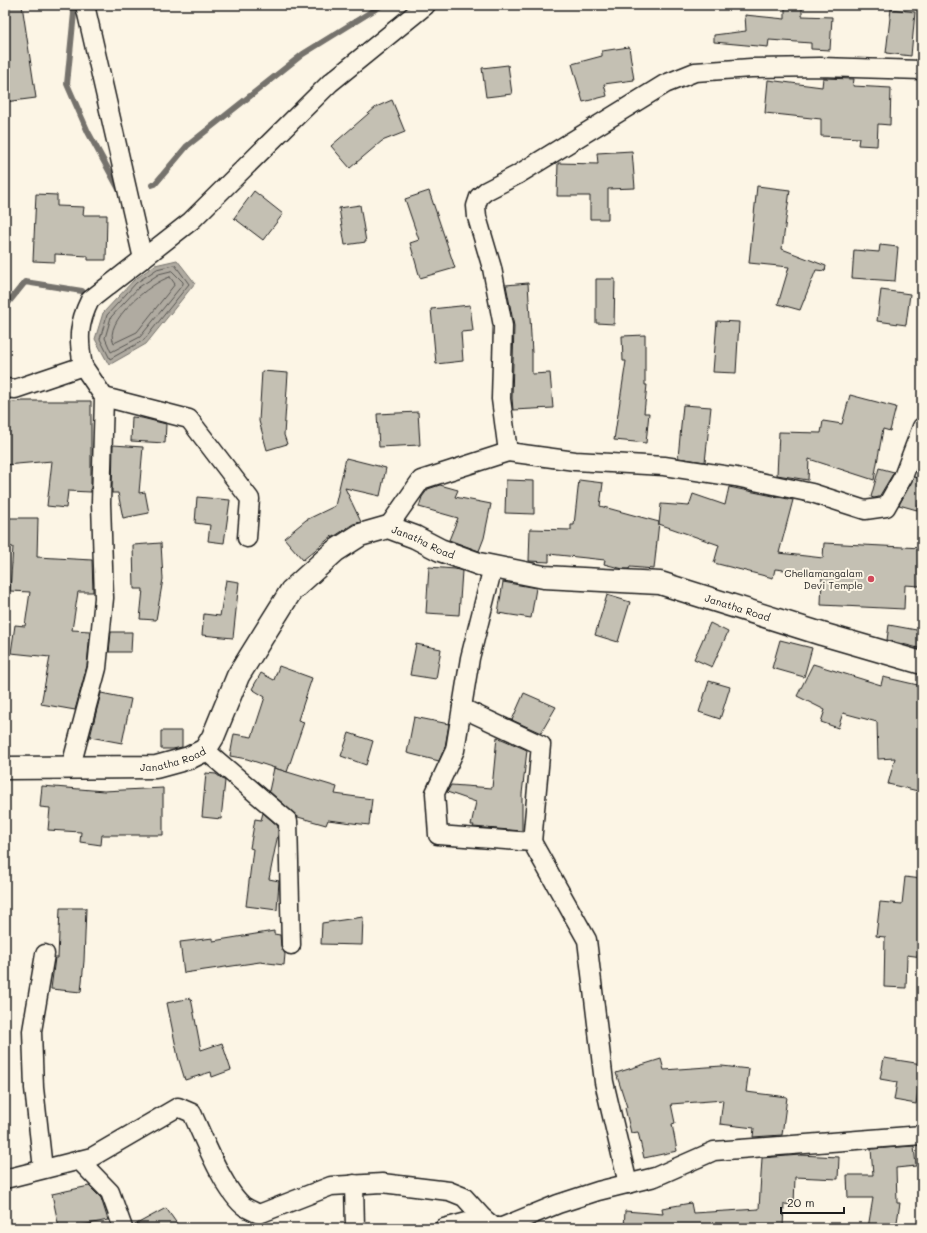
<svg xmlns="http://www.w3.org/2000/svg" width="927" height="1233" font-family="Mali,sans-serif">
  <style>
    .water { fill: #b0aba1; stroke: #75726c }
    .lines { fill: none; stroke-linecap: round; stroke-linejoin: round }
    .shore { stroke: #575551; stroke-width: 1 }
    .stream { stroke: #75726c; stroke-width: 6 }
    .building { fill: #c4c0b3; stroke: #1c1c1c }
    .minor-casing { stroke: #1c1c1c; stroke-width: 21 }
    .tertiary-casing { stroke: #1c1c1c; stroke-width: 25 }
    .minor { stroke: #fcf5e5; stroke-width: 18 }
    .tertiary { stroke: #fcf5e5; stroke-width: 22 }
    .poi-dot { fill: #d1495b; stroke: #fcf5e5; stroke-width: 1.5 }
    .labels { text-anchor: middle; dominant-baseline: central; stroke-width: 4; stroke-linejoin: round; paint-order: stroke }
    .street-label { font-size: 10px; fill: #1c1c1c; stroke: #fcf5e5 }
    .poi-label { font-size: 10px; fill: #1c1c1c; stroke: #fcf5e5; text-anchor: end }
  </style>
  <rect width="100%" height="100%" fill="#fcf5e5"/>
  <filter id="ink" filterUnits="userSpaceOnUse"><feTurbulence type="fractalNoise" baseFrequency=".025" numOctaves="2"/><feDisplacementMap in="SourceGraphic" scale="8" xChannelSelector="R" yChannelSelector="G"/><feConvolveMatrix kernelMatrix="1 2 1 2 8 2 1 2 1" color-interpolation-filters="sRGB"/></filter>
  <g filter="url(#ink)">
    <!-- water -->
    <polygon class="water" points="177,260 195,283 146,344 109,365 95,339 103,313 134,280 155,265"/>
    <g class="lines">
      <!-- shore -->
      <g class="shore">
        <polygon points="175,265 189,284 144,340 110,359 100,339 107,315 136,283 157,269"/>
        <polygon points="172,271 183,282 183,284 140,337 111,352 105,338 111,317 139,287 159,274"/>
        <path d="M170,277L175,284L137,332L114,343C102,322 151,282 170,277Z"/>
      </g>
      <!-- stream -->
      <g class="stream">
        <polyline points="69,5 74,13 67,84 88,132 120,191"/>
        <polyline points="152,185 155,184 187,146 303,54 382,5"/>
        <polyline points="5,304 8,303 25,282 82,291"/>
      </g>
    </g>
    <!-- building -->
    <g class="building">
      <polygon points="5,5 22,5 36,98 5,102"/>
      <polygon points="785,5 802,5 802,16 832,17 830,50 811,49 811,43 769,40 768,47 714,42 714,35 746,31 745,15 785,19"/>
      <polygon points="891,9 915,12 911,56 886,53"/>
      <polygon points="629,47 634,80 604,84 607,96 583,102 572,64 602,56 602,51"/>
      <polygon points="508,65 512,94 486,97 482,68"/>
      <polygon points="823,78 854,79 853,86 891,88 890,125 878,124 877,146 858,145 859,138 821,136 821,119 765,113 768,80 822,87"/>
      <polygon points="392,100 405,132 382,141 350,168 331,146 376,107"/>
      <polygon points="632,151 635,188 608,189 608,219 590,219 590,196 557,196 558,163 598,164 597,153"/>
      <polygon points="757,186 790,190 782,249 826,266 825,271 816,270 800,310 778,304 789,267 749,263"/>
      <polygon points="254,191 283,214 263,240 234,218"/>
      <polygon points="429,191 455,268 420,278 410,243 419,240 405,199"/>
      <polygon points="36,194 57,195 57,206 84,207 83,215 107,215 106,260 88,260 88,256 55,254 55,262 33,261"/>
      <polygon points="360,205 366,242 345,245 339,208"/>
      <polygon points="880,245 898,247 895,281 852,278 854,250 879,252"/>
      <polygon points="596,279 615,279 614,324 596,323"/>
      <polygon points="528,283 532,353 532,374 550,373 553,408 513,410 512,398 514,326 506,285"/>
      <polygon points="881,290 910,294 906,325 877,321"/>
      <polygon points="470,305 473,331 461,332 463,361 436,364 431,309"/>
      <polygon points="717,321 739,322 736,373 713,372"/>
      <polygon points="645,335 645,385 647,385 644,413 649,413 646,443 614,440 626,361 623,361 622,336"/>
      <polygon points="262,371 288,373 284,435 287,444 267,450 259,421"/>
      <polygon points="850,395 896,407 890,431 883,429 874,480 809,459 808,480 777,475 779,432 821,433 823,421 842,424"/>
      <polygon points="22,401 91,401 91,492 68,491 66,508 47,506 52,461 5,465 5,403"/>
      <polygon points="683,405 711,407 705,462 678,458"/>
      <polygon points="418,412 420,445 379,447 377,414"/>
      <polygon points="132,417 142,418 166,424 165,443 131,441"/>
      <polygon points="113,445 143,447 139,493 145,492 149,513 123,518 118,493 112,493"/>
      <polygon points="346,458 386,468 380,496 345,488 361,522 353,524 332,538 332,536 303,560 284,538 306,520 335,506"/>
      <polygon points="879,468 894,472 879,497 874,498 871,497"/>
      <polygon points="914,477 922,479 922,493 917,510 899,505"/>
      <polygon points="506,480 534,481 534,514 505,513"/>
      <polygon points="579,480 603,483 600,506 659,522 654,569 630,567 629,569 623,569 604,564 605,560 549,554 549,562 529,561 530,529 571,530 571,525 574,525"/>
      <polygon points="440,485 458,490 455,497 491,504 484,538 479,551 449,540 458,518 419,507 422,497 428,489"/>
      <polygon points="729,487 793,500 779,553 823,558 824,543 922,548 920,586 905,585 904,609 821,605 822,574 775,569 773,578 714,563 719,545 659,524 661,504 689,506 693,494 725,505"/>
      <polygon points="197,497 230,500 224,543 208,541 210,525 195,523"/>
      <polygon points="5,518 38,518 37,557 92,560 93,592 78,592 72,630 90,631 87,666 75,710 41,704 50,657 11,653 15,625 25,626 30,592 10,591 13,547 5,546"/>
      <polygon points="161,543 163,579 156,620 140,619 143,589 134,589 133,545"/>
      <polygon points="429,567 455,569 462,571 459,615 426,613"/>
      <polygon points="226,580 239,582 233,638 202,635 204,614 220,616"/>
      <polygon points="503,582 536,588 531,618 498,613"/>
      <polygon points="607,595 630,602 618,642 595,635"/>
      <polygon points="710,623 728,632 712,667 694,659"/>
      <polygon points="889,625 922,631 922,649 887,640"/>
      <polygon points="111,632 132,632 131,652 109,652"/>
      <polygon points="780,640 812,648 804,677 772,668"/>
      <polygon points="416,644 441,649 436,679 410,675"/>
      <polygon points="813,664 881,685 883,677 922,686 922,723 920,723 922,762 918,791 888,784 895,758 878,759 877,722 843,713 838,728 821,722 825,710 797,696"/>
      <polygon points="279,666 312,678 298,720 304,722 287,772 247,759 230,756 234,734 252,737 265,697 252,689 261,673 274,680"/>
      <polygon points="709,681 730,687 720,719 699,712"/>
      <polygon points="101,693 131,699 122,743 90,737"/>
      <polygon points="524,693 556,707 541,733 512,720"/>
      <polygon points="414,717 449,724 445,747 439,761 407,753"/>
      <polygon points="161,731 182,731 182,747 173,749 161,749"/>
      <polygon points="349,733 373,741 366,765 341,756"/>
      <polygon points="497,737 527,750 522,794 522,831 473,827 474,825 471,825 476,802 447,792 451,785 492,788"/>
      <polygon points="274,768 337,787 335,794 372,799 369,825 328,820 326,825 298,817 269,791"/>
      <polygon points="206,773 216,774 225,781 221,819 202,817"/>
      <polygon points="42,786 104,791 163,788 163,835 102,835 101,845 80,842 81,832 48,830 50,808 40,807"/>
      <polygon points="263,813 278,826 278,834 269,879 279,881 277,910 246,906 253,849 250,848 255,819 261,820"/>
      <polygon points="905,877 922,879 922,957 907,955 906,988 884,987 885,937 876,936 880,902 902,904"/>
      <polygon points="60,908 86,908 84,961 81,992 51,989 55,958 58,958"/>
      <polygon points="363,917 362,945 321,944 322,923"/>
      <polygon points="274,931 274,934 280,935 281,946 285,954 284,965 260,962 184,973 180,942 213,938 213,941"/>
      <polygon points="191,998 201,1050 222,1043 231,1070 212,1077 211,1072 185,1080 178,1057 167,1003"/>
      <polygon points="884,1058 922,1064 916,1104 894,1100 897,1082 880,1079"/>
      <polygon points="661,1059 664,1070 722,1066 749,1069 746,1092 787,1097 782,1135 753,1137 754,1128 720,1124 723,1100 671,1104 675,1123 672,1124 677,1151 644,1158 638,1132 631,1133 625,1108 627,1107 616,1073"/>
      <polygon points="914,1146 916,1166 896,1168 897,1203 900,1203 896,1228 868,1228 873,1198 848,1198 847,1175 873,1175 871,1149"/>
      <polygon points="800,1155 839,1157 838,1179 795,1177 794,1205 784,1204 783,1228 624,1228 625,1211 663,1214 662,1208 691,1203 693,1213 759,1209 762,1158"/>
      <polygon points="89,1186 101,1198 108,1220 69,1228 59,1228 52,1194"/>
      <polygon points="166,1208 180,1228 133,1228 133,1226"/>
    </g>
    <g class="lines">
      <defs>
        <g id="minor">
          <polyline points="85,5 143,259"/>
          <polyline points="922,70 820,67 751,68 695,72 665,84 517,175 486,191 479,197 476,206 477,217 492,268 503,326 501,399 508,452 575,461 664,466 736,477 812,493 865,510 886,507 903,477 922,427"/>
          <path d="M5,388L15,389L83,366C78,339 78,324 90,300L191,221L330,83L426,5"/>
          <polyline points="104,397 189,419 250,499 247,538"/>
          <polyline points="388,527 421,480 508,452"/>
          <polyline points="493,567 470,658 455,750 435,793 438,835 532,842 587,940 604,1082 628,1184"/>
          <polyline points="462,708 541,745 532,842"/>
          <polyline points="205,750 288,821 291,945"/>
          <polyline points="71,766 97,668 104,598 101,503 104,397 83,366"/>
          <polyline points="79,1160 110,1192 123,1228"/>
          <polyline points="43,1169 34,1088 32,1031 45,954"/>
          <path d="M5,1179L92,1157L178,1107L192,1113C203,1137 225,1193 245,1207C250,1210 255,1212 259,1214L331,1186L382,1183L449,1191L464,1197L483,1218L494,1227H502L558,1204L598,1191L655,1177L714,1151L922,1135"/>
          <polyline points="354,1184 355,1228"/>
          <polyline points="444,1228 483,1218"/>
        </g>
        <g id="tertiary">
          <path id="s1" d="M5,768L156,767L189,758L205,750L213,737L238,676L291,591L335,551L360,535L388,527L415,537L440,550L479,564L544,577L660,583L822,634L922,663"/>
        </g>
      </defs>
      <!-- minor casing -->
      <use href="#minor" class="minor-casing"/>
      <!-- tertiary casing -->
      <use href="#tertiary" class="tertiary-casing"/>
      <!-- minor -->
      <use href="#minor" class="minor"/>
      <!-- tertiary -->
      <use href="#tertiary" class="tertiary"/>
    </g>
  </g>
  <!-- markers -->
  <circle class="poi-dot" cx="871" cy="579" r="4"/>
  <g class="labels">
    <!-- street labels -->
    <g class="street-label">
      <text stroke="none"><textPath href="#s1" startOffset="541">Janatha Road</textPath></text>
      <text stroke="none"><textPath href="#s1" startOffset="865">Janatha Road</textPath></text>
      <text stroke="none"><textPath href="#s1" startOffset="169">Janatha Road</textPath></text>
    </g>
    <!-- poi labels -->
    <g class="poi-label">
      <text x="863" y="573">Chellamangalam<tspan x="863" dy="12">Devi Temple</tspan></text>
    </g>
  </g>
  <!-- margin -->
  <rect width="927" height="1233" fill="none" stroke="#fcf5e5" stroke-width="20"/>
  <rect x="10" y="10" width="907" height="1213" fill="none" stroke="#1c1c1c" stroke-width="1.5" filter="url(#ink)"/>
  <!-- scale -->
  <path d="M781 1207v6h63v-6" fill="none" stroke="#1c1c1c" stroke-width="2"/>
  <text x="787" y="1207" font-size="12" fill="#1c1c1c" stroke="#fcf5e5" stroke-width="3" paint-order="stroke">20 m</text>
</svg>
